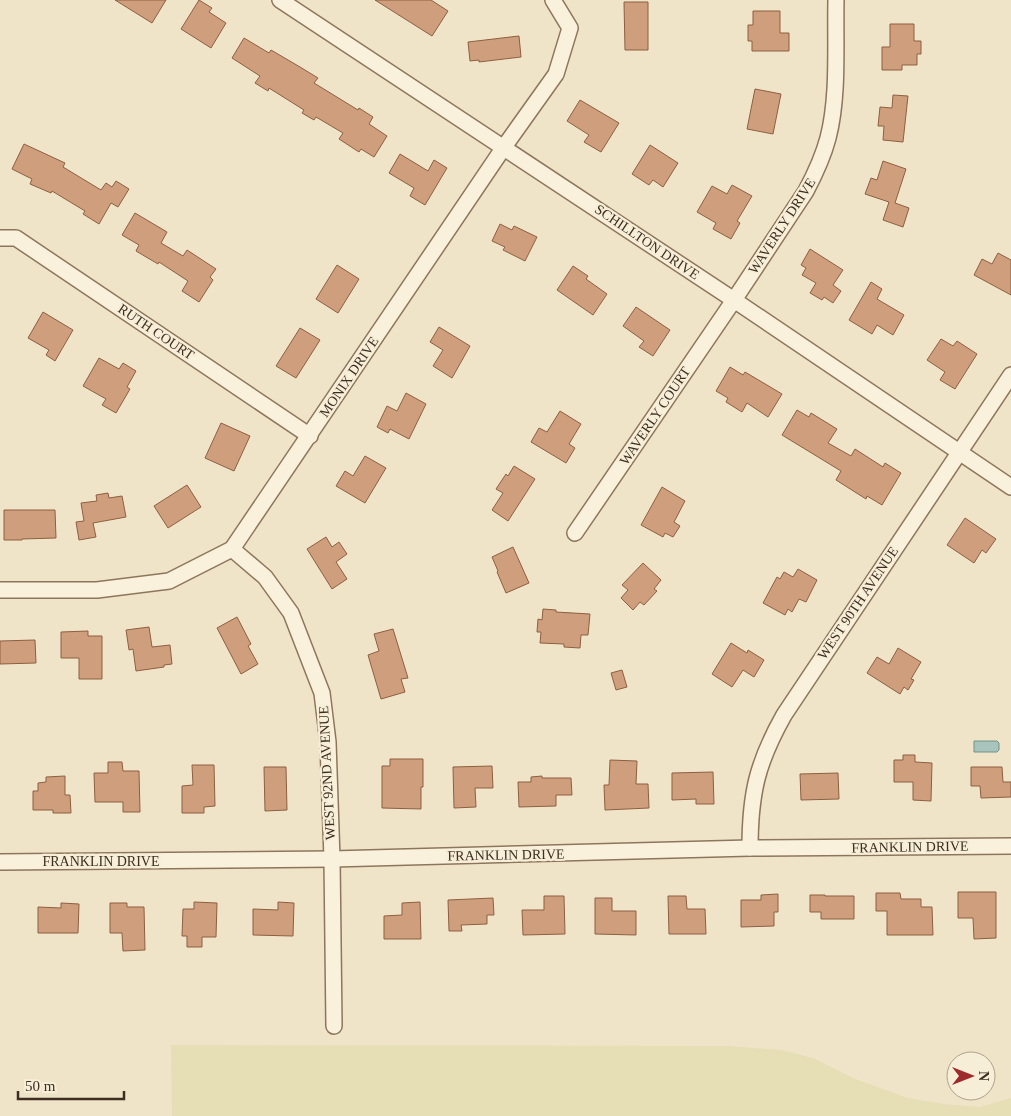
<svg xmlns="http://www.w3.org/2000/svg" width="1011" height="1116" font-family="'Times New Roman',serif">
  <style>
    .farmland { fill: #e6deb5 }
    .water { fill: #a9c4bc; stroke: #6f938a }
    .building { fill: #cf9f7d; stroke: #8d5f41 }
    .lines { fill: none; stroke-linecap: round; stroke-linejoin: round }
    .street-casing { stroke: #8d765c; stroke-width: 18 }
    .street { stroke: #faf1dc; stroke-width: 15 }
    .labels { text-anchor: middle; dominant-baseline: central; stroke-width: 4.5; stroke-linejoin: round; paint-order: stroke }
    .street-label { font-size: 14px; fill: #3d2e20; stroke: #f7eed8 }
  </style>
  <rect width="100%" height="100%" fill="#f0e4c8"/>
  <!-- farmland -->
  <polygon class="farmland" points="171,1045 727,1046 782,1050 813,1058 855,1079 908,1098 943,1104 980,1107 1011,1098 1011,1116 172,1116"/>
  <!-- water -->
  <polygon class="water" points="974,741 997,741 999,743 999,750 997,752 974,752"/>
  <!-- building -->
  <g class="building">
    <polygon points="115,0 166,0 152,23"/>
    <polygon points="199,0 212,8 209,12 226,23 211,48 181,29"/>
    <polygon points="375,0 431,0 448,11 432,36"/>
    <polygon points="624,2 648,2 648,50 625,50"/>
    <polygon points="753,11 780,11 780,33 789,33 789,51 752,51 752,41 748,41 748,25 753,25"/>
    <polygon points="890,24 914,24 914,41 921,41 921,54 917,54 917,65 902,65 902,70 882,70 882,47 890,47"/>
    <polygon points="519,36 521,57 479,62 479,60 470,61 468,42"/>
    <polygon points="244,38 269,53 271,50 300,67 318,78 314,83 358,110 359,108 373,117 369,124 387,136 374,157 361,149 359,152 339,139 343,133 316,117 314,120 302,113 304,110 269,88 268,91 255,83 260,76 232,58"/>
    <polygon points="755,89 781,94 773,134 747,129"/>
    <polygon points="893,95 908,96 903,142 883,140 884,126 878,126 880,107 892,108"/>
    <polygon points="580,100 619,123 601,152 584,142 589,135 567,121"/>
    <polygon points="24,144 65,163 63,167 101,190 106,183 112,187 116,181 129,189 118,207 111,203 99,224 83,214 85,211 52,191 51,193 30,184 32,179 12,169"/>
    <polygon points="650,145 678,163 663,187 653,180 649,185 632,174"/>
    <polygon points="400,154 428,171 434,160 447,168 425,205 410,196 414,188 389,173"/>
    <polygon points="883,161 906,169 895,203 909,208 903,227 883,220 889,202 865,194 871,178 877,180"/>
    <polygon points="732,185 752,196 737,221 740,223 731,239 713,229 716,223 697,212 712,186 727,194"/>
    <polygon points="135,213 167,232 161,243 183,256 187,250 216,269 210,277 213,280 199,302 182,291 188,281 159,262 158,264 136,251 139,245 122,235"/>
    <polygon points="500,224 512,230 514,226 537,237 525,261 503,250 505,247 492,241"/>
    <polygon points="810,249 843,270 833,285 841,291 833,303 824,297 822,300 810,293 816,283 802,275 806,268 801,265"/>
    <polygon points="998,253 1011,260 1011,295 974,275 982,259 992,264"/>
    <polygon points="337,265 359,279 338,313 316,299"/>
    <polygon points="573,266 588,276 586,279 607,294 593,315 557,290"/>
    <polygon points="871,282 882,289 877,299 904,315 893,335 877,325 872,334 849,320"/>
    <polygon points="636,307 670,330 653,356 639,347 644,341 623,326"/>
    <polygon points="43,312 73,330 55,361 46,355 49,350 28,338"/>
    <polygon points="439,327 470,346 452,378 433,366 443,350 430,342"/>
    <polygon points="300,328 320,340 296,378 276,366"/>
    <polygon points="941,339 953,346 957,341 977,354 955,389 940,380 945,372 927,360"/>
    <polygon points="99,358 119,369 123,363 136,371 127,387 130,389 116,413 102,405 106,399 83,386"/>
    <polygon points="730,367 743,375 745,372 782,394 768,417 747,403 742,412 726,402 728,398 716,391"/>
    <polygon points="406,393 426,404 409,439 390,429 388,433 377,427 387,406 397,411"/>
    <polygon points="797,410 809,417 811,413 837,429 828,443 851,456 855,449 883,467 885,463 901,473 882,505 867,496 866,499 836,480 841,471 782,435"/>
    <polygon points="560,411 581,424 569,444 575,448 566,463 531,442 539,428 547,432"/>
    <polygon points="221,423 250,436 234,471 205,458"/>
    <polygon points="365,456 386,468 365,503 336,486 345,471 353,476"/>
    <polygon points="514,466 535,479 508,521 492,510 503,493 496,489 506,474 508,476"/>
    <polygon points="187,485 201,507 168,528 154,506"/>
    <polygon points="662,487 685,501 674,522 680,526 673,537 665,533 663,537 641,525"/>
    <polygon points="108,493 109,498 122,496 126,517 93,523 96,537 79,540 76,522 84,521 81,503 97,501 96,495"/>
    <polygon points="4,510 55,510 56,538 22,539 22,540 4,540"/>
    <polygon points="965,518 996,539 986,553 982,550 974,563 947,545"/>
    <polygon points="326,537 332,547 339,542 347,554 336,562 347,579 332,589 307,549"/>
    <polygon points="513,547 529,583 506,593 497,572 498,571 492,557"/>
    <polygon points="643,563 661,580 654,589 657,591 644,605 640,602 633,610 621,598 628,590 622,585"/>
    <polygon points="798,569 817,580 806,602 799,599 792,612 788,609 785,615 763,603 777,577 780,579 784,572 793,577"/>
    <polygon points="543,609 556,610 556,612 590,614 588,635 581,635 580,648 564,647 564,644 540,643 541,632 537,632 538,619 542,620"/>
    <polygon points="237,617 251,644 248,646 258,664 241,674 217,628"/>
    <polygon points="149,627 152,647 170,645 172,664 164,665 164,667 136,671 133,649 129,650 126,630"/>
    <polygon points="393,629 408,678 401,679 405,692 381,699 368,655 379,651 374,634"/>
    <polygon points="88,631 88,636 102,636 102,679 79,679 79,658 61,658 61,632"/>
    <polygon points="35,640 36,663 0,664 0,641"/>
    <polygon points="731,643 747,653 748,650 764,660 754,677 743,670 732,687 712,674"/>
    <polygon points="898,648 921,662 911,679 914,680 908,690 904,687 900,694 867,673 877,657 889,664"/>
    <polygon points="622,670 627,687 616,690 611,673"/>
    <polygon points="903,755 915,755 915,762 932,763 931,801 913,800 913,782 894,782 894,760 903,760"/>
    <polygon points="390,759 423,759 423,787 421,787 421,809 382,808 382,766 390,766"/>
    <polygon points="610,760 637,761 636,784 648,784 649,808 605,810 604,785 609,785"/>
    <polygon points="108,762 122,762 123,771 139,771 140,812 123,812 123,802 95,802 94,773 108,773"/>
    <polygon points="192,765 214,765 215,806 204,807 204,813 182,813 182,786 193,785"/>
    <polygon points="492,766 493,788 475,788 476,807 454,808 453,767"/>
    <polygon points="264,767 286,767 287,810 265,811"/>
    <polygon points="971,767 1002,767 1003,782 1011,782 1011,797 981,798 980,786 971,786"/>
    <polygon points="713,772 714,804 696,804 696,799 672,800 672,773"/>
    <polygon points="838,773 839,799 801,800 800,774"/>
    <polygon points="65,776 65,795 70,795 71,813 53,813 53,810 33,810 33,791 38,791 38,783 46,782 46,777"/>
    <polygon points="542,776 542,778 571,778 572,795 556,795 556,806 519,807 518,782 531,782 531,777"/>
    <polygon points="958,892 996,892 996,938 974,939 973,918 958,918"/>
    <polygon points="876,893 900,893 901,899 921,899 921,907 932,907 933,935 887,935 887,911 876,911"/>
    <polygon points="778,894 778,912 774,912 774,926 741,927 741,900 761,900 761,895"/>
    <polygon points="810,895 825,895 825,896 854,896 854,919 821,919 821,912 810,912"/>
    <polygon points="544,896 564,896 565,934 523,935 522,910 544,910"/>
    <polygon points="668,896 686,896 687,909 705,909 706,934 669,934"/>
    <polygon points="493,898 494,915 487,915 487,924 461,925 462,931 449,931 448,900"/>
    <polygon points="595,898 612,898 612,911 636,911 636,935 595,934"/>
    <polygon points="194,902 217,903 216,937 202,937 202,947 187,947 187,936 182,936 183,909 194,909"/>
    <polygon points="278,902 294,903 293,936 253,935 253,909 278,910"/>
    <polygon points="420,902 421,939 384,939 384,916 402,915 402,903"/>
    <polygon points="61,903 79,904 78,933 38,933 38,907 61,908"/>
    <polygon points="110,903 127,903 127,907 144,907 145,950 123,951 122,933 110,933"/>
  </g>
  <g class="lines">
    <defs>
      <g id="street">
        <polyline points="280,0 734,300 1011,487"/>
        <polyline points="0,238 16,238 310,436"/>
        <path d="M575,533L734,300L806,191C815,174 823,157 828,138C839,96 835,44 836,0"/>
        <polyline points="232,549 265,577 291,613 322,693 328,742 332,859 334,1026"/>
        <polyline points="0,590 97,590 169,581 232,549 504,147 556,74 570,28 553,0"/>
        <path d="M750,848C750,794 757,763 784,715L1011,375"/>
        <polyline points="0,862 332,859 750,848 1011,846"/>
      </g>
    </defs>
    <!-- street casing -->
    <use href="#street" class="street-casing"/>
    <!-- street -->
    <use href="#street" class="street"/>
  </g>
  <g class="labels">
    <!-- street labels -->
    <g class="street-label">
      <text transform="translate(782 226) rotate(-57)">WAVERLY DRIVE</text>
      <text transform="translate(647 242) rotate(34)">SCHILLTON DRIVE</text>
      <text transform="translate(156 332) rotate(34)">RUTH COURT</text>
      <text transform="translate(349 377) rotate(-56)">MONIX DRIVE</text>
      <text transform="translate(655 416) rotate(-56)">WAVERLY COURT</text>
      <text transform="translate(858 603) rotate(-56)">WEST 90TH AVENUE</text>
      <text transform="translate(327 773) rotate(-93)">WEST 92ND AVENUE</text>
      <text transform="translate(910 847) rotate(-1)">FRANKLIN DRIVE</text>
      <text transform="translate(506 855) rotate(-1)">FRANKLIN DRIVE</text>
      <text x="101" y="861">FRANKLIN DRIVE</text>
    </g>
  </g>
  <!-- north arrow -->
  <g transform="translate(971 1076) rotate(90)"><circle r="24" fill="#f7eed8" stroke="#ada18e"/>
  <path d="M0-4L9 19L0 12L-9 19Z" fill="#9e2a2b"/>
  <text y="-8" font-size="14" font-weight="bold" text-anchor="middle" fill="#3d2e20">N</text>
  </g>
  <!-- scale -->
  <path d="M18 1091v8h106v-8" fill="none" stroke="#3d2e20" stroke-width="2.5"/>
  <text x="25" y="1091" font-size="15" fill="#3d2e20" stroke="#f7eed8" stroke-width="4" paint-order="stroke">50 m</text>
</svg>
